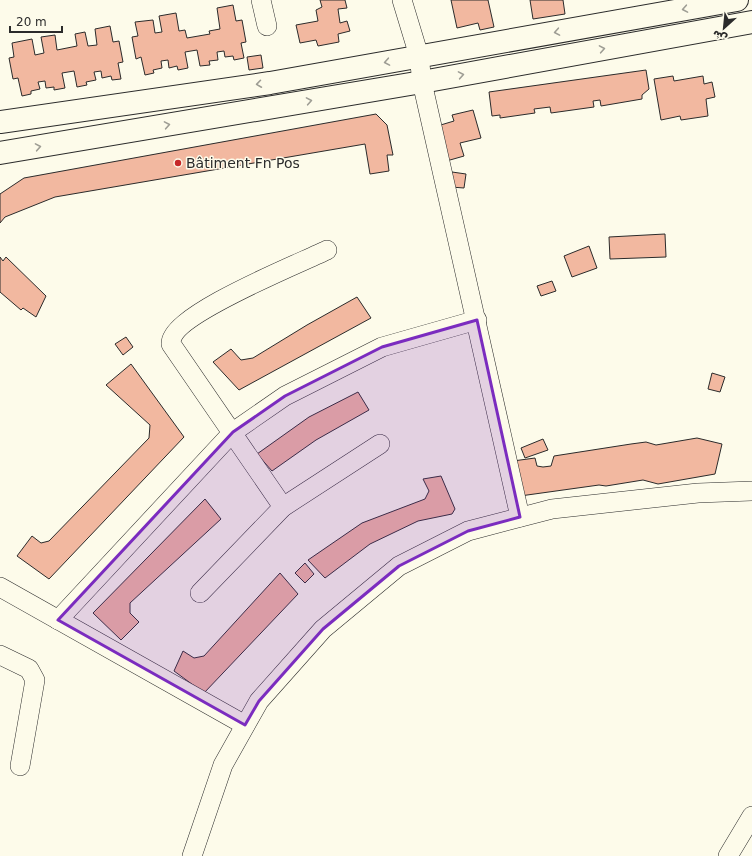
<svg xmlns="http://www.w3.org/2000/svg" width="752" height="856" font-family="'DejaVu Sans',Cairo,sans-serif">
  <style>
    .building { fill: #f2b8a0; stroke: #2b2b2b }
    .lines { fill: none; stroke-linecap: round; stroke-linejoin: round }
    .minor-casing { stroke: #2b2b2b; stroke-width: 20 }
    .major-casing { stroke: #2b2b2b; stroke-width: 24 }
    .minor { stroke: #fdfbea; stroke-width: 19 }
    .major { stroke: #fdfbea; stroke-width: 22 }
    .oneway { stroke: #9e9d94 }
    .marked { fill: #7b2cbf; fill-opacity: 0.2; stroke: #7b2cbf; stroke-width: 3; stroke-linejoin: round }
    .poi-dot { fill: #c62828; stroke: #fdfbea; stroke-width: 1.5 }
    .labels { text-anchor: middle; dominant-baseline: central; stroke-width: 3; stroke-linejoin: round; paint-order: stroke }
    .poi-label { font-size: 14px; fill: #2b2b2b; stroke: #fdfbea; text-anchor: start }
  </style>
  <rect width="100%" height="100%" fill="#fdfbea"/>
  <!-- building -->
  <g class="building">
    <polygon points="320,0 345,0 347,8 338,9 340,23 347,21 350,31 338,34 339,42 318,46 316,40 300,43 296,25 318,21 316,10 322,7"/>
    <polygon points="451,0 488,0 494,27 480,30 478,23 457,28"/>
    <polygon points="530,0 563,0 565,14 533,19"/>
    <polygon points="233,5 236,21 242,20 246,42 241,43 244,58 234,60 233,56 225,57 224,51 217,52 218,60 209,61 210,65 200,66 197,50 185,52 188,68 178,70 177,66 169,68 168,60 161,61 162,68 153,70 154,73 145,75 141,57 136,59 132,37 138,36 135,22 153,20 155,33 162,32 159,16 176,13 179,31 185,30 187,38 210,34 209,31 220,29 217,8"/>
    <polygon points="110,26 113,42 119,41 123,62 118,63 121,79 112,80 111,76 102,78 101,71 94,72 96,80 86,82 87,85 77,87 74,71 62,73 65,88 54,90 54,87 46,88 45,81 38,82 40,89 31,91 31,94 22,96 18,78 13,79 9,58 14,57 12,43 32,39 35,55 44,53 41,37 55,35 57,50 77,46 75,34 85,32 88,46 97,45 95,29"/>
    <polygon points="261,55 263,68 249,70 247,57"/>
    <polygon points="646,70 649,89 642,95 642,99 601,106 600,100 593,101 594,107 551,113 550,107 534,109 535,113 500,118 500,115 492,116 489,92"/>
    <polygon points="673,76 674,81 703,76 704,84 712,82 715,97 706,99 708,116 681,120 680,116 661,120 654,79"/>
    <polygon points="473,110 481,138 460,143 464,156 443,162 434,127 454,121 452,115"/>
    <polygon points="376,114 387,125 393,155 387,155 389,171 370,174 365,144 55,197 5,217 0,223 0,194 24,178"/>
    <polygon points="452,172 466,174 464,188 451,187"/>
    <polygon points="665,234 666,257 610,259 609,237"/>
    <polygon points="589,246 597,268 572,277 564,256"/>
    <polygon points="0,257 3,261 6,257 46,296 36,317 23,308 21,310 0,292"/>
    <polygon points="552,281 556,291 541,296 537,286"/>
    <polygon points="357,297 371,318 239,390 213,362 231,349 241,360 253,358 307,325"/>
    <polygon points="126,337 133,347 123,355 115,344"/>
    <polygon points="131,364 184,437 49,579 17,556 32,536 41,543 49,541 149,438 150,425 106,385"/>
    <polygon points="712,373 725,377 720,392 708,389"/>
    <polygon points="358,392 369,410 316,440 272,471 257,454 309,417"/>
    <polygon points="697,438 722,444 715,474 658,484 643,480 606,486 599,485 520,496 513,461 535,458 537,466 543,467 551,466 554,456 631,444 646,442 656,445"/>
    <polygon points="543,439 548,450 525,458 521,448"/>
    <polygon points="441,476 455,509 452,514 418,521 370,544 325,578 308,560 362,523 425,499 429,491 423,479"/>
    <polygon points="205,499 221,519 130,603 130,613 139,622 121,640 93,613"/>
    <polygon points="305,563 314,574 305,583 295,573"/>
    <polygon points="280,573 298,594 204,693 174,671 183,651 194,658 204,656"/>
  </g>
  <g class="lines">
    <defs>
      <g id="minor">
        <polyline points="261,0 267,26"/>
        <polyline points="402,0 419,56 422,82 520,517"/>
        <path d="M283,507L171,344C169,315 301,263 327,250"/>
        <polyline points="0,587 245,725"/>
        <polyline points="200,593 283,507 380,444"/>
        <polyline points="58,620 233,432 285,396 382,347 477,320"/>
        <polyline points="0,655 29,669 35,680 20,766"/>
        <polyline points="192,856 223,765 259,701 323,629 399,566 468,531 552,509 698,493 752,491"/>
        <polyline points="728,856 752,816"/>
      </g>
      <g id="major">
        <polyline points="0,122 270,83 737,0"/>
        <polyline points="0,153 422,82 752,22"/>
      </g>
    </defs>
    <!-- minor casing -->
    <use href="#minor" class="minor-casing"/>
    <!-- major casing -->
    <use href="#major" class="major-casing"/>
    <!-- minor -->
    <use href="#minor" class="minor"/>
    <!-- major -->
    <use href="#major" class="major"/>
  </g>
  <!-- one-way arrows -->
  <defs><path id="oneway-chevron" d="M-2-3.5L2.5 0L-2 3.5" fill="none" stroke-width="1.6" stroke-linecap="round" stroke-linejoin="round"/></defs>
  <g class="oneway">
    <use href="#oneway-chevron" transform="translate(685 9) rotate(170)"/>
    <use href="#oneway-chevron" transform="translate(557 32) rotate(170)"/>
    <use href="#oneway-chevron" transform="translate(602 49) rotate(-10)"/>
    <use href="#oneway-chevron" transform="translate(387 62) rotate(170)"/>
    <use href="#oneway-chevron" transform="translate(461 75) rotate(-10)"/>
    <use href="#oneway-chevron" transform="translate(259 84) rotate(172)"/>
    <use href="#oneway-chevron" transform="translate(309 101) rotate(-10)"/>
    <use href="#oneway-chevron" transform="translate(167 125) rotate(-10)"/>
    <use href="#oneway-chevron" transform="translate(38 147) rotate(-10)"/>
  </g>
  <!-- marked area -->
  <path class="marked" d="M477,320L520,517L468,531L399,566L323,629L259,701L245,725L58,620L233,432L285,396L382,347Z"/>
  <!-- markers -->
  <circle class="poi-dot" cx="178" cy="163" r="4"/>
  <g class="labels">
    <!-- poi labels -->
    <g class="poi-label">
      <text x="186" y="163">Bâtiment Fn Pos</text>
    </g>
  </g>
  <!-- north arrow -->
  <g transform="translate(724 28) rotate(207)" stroke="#fdfbea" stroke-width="3" paint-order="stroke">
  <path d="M0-3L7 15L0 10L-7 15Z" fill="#2b2b2b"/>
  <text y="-6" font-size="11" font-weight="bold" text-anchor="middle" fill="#2b2b2b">ش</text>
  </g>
  <!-- scale -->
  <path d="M10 26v6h52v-6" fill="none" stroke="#2b2b2b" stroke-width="2"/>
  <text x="16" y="26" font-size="12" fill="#2b2b2b" stroke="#fdfbea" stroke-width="3" paint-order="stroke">20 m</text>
</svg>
